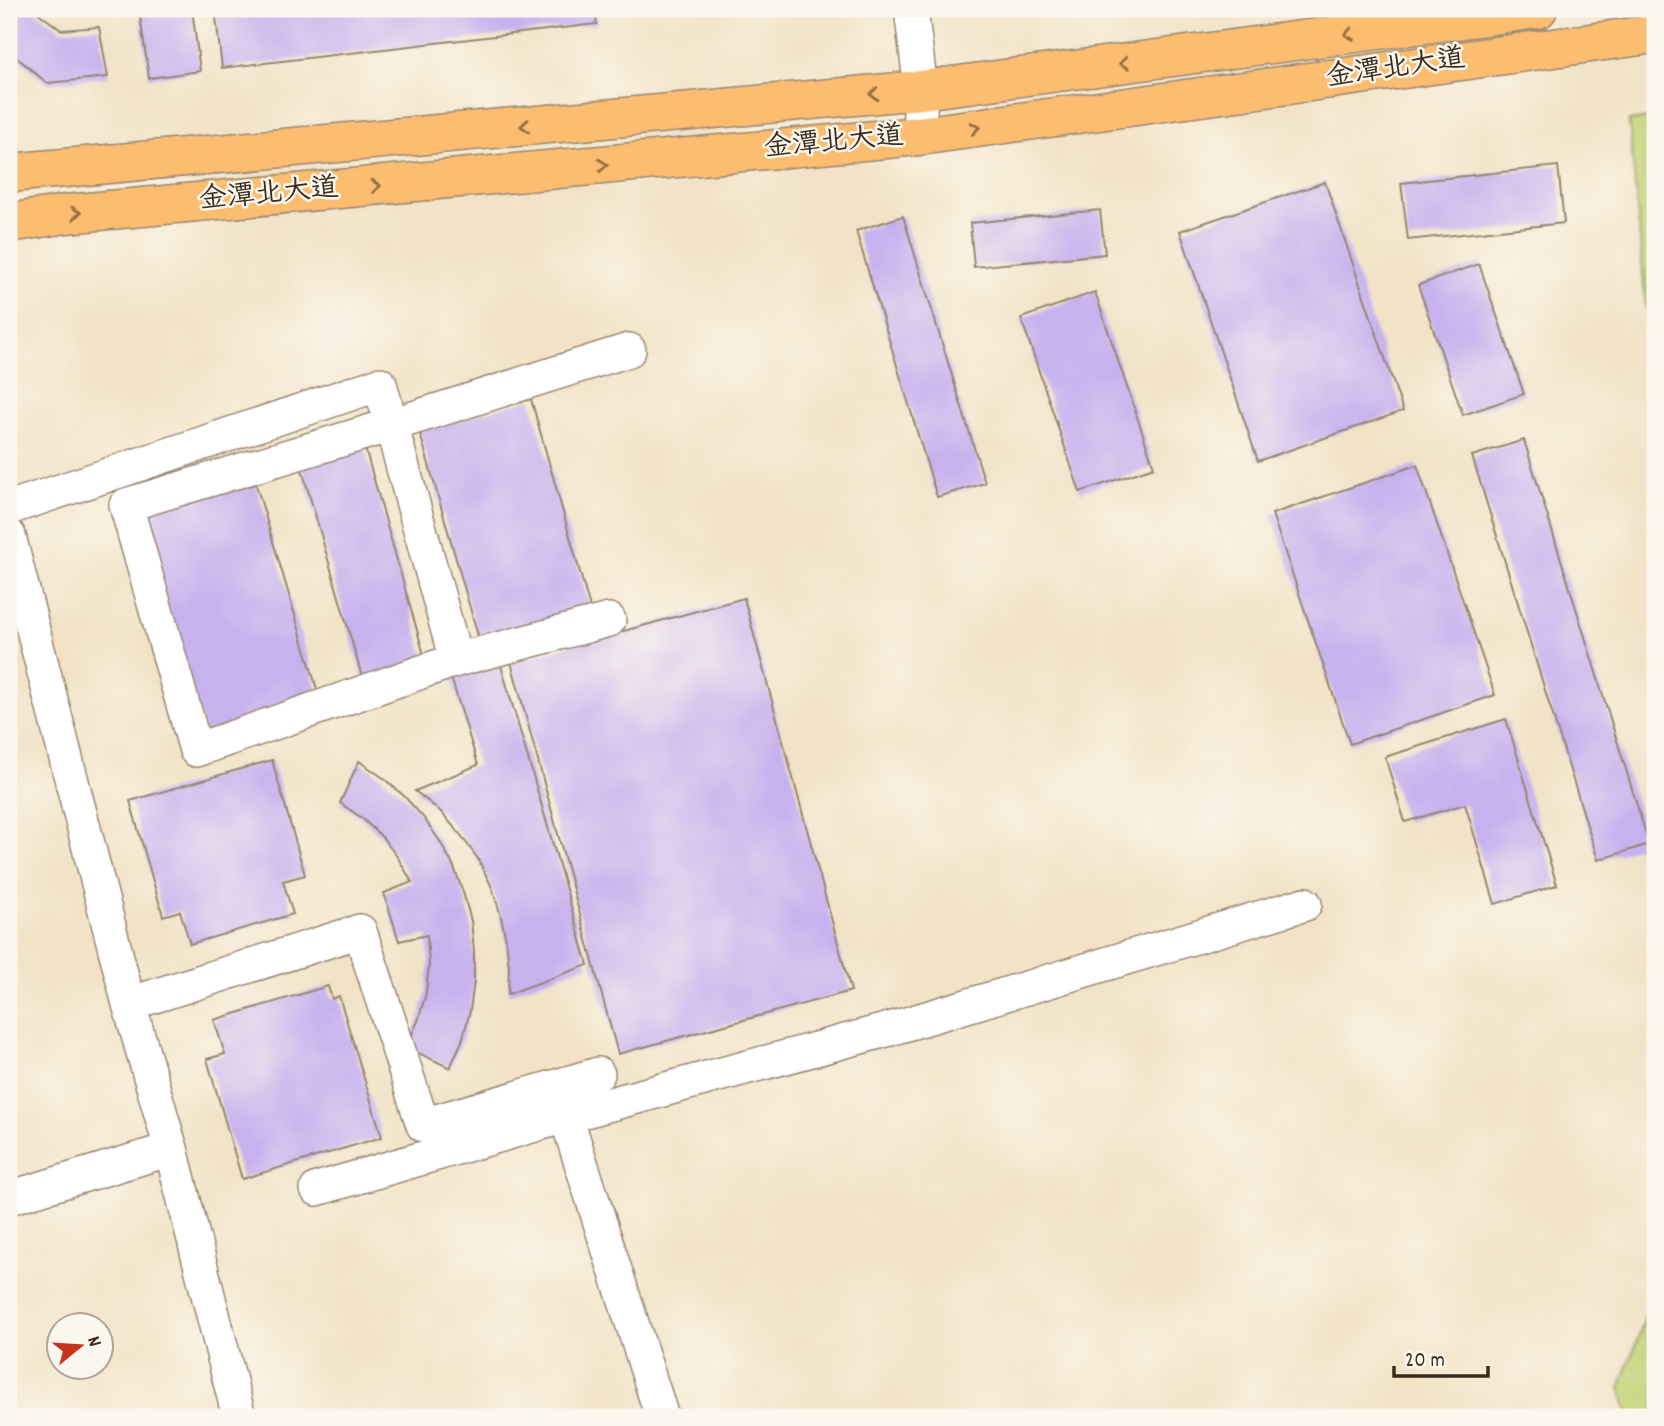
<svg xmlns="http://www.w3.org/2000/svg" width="1664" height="1426" font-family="Dekko,'LXGW WenKai TC',sans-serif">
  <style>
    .green { fill: #c1d274; stroke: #7e7e49; stroke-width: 2 }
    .building { fill: #c7b1ee }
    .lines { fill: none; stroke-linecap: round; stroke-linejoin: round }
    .minor-casing { stroke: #968672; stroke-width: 36 }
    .major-casing { stroke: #968672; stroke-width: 41 }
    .minor { stroke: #fff; stroke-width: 33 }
    .major { stroke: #fcbd6f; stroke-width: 38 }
    .oneway { stroke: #926c42 }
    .labels { text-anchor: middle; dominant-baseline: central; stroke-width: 5; stroke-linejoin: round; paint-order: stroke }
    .street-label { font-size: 28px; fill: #3b2a1e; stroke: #fbf7ec }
  </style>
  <rect width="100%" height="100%" fill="#fbf7ec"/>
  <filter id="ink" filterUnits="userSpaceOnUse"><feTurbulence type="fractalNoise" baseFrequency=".0143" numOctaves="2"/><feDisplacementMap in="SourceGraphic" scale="14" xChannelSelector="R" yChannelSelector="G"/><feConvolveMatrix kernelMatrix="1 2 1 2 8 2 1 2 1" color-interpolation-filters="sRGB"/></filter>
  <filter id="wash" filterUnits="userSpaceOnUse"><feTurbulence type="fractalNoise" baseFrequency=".00686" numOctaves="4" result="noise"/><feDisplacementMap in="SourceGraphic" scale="28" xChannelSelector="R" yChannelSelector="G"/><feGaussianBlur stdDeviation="1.57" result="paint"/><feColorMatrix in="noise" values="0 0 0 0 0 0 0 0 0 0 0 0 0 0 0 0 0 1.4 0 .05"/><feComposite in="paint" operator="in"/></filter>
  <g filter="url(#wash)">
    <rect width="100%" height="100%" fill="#f2e3c7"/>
    <!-- green -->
    <g class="green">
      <polygon points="1655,117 1655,351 1646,304 1629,121"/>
      <polygon points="1655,1290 1655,1417 1629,1417 1620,1388"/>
    </g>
    <g id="blocks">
      <!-- building -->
      <g class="building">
        <polygon points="9,9 33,9 61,30 99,27 108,77 47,83 9,51"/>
        <polygon points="139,9 192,9 200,71 149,78"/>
        <polygon points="215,9 595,9 597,24 222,68"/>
        <polygon points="1558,166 1564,223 1408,240 1401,183"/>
        <polygon points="1325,182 1403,411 1258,461 1180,231"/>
        <polygon points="1100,210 1105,254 974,267 970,223"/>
        <polygon points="903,216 985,483 937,497 856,231"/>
        <polygon points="1479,264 1524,394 1463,415 1418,285"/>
        <polygon points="1095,292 1154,467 1080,492 1021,318"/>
        <polygon points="531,399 592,615 481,646 419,430"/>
        <polygon points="1524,440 1649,844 1598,860 1472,456"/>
        <polygon points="365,448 426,662 363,680 301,466"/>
        <polygon points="1417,465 1495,695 1350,744 1272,514"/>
        <polygon points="254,478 320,699 205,733 140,512"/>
        <polygon points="744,598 851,991 618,1054 511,662"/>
        <polygon points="500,662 588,965 508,994 509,967 506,940 500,913 492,887 478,859 460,834 440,811 415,791 478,765 451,677"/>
        <polygon points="1506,719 1557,885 1495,904 1465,804 1405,822 1385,757"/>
        <polygon points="272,760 305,875 283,881 293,914 190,944 180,911 163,916 130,801"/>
        <polygon points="359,761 382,777 404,796 423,817 439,840 453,865 463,892 471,921 474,951 474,981 470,1011 462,1041 450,1068 406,1047 418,1021 426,993 429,964 427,935 399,941 384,893 412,882 398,858 382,837 362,818 340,803"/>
        <polygon points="328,986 332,999 339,996 382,1137 242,1179 207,1059 225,1054 214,1020"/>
      </g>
    </g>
  </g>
  <g filter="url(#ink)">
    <use href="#blocks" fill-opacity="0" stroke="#968672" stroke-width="2"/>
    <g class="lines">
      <defs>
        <g id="minor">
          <polyline points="911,9 921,90 919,136"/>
          <polyline points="9,508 380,384 456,660"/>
          <polyline points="9,536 129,1004 171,1149 239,1417"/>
          <polyline points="609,620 456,660 196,750 126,505 391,425 629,350"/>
          <polyline points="129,1004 360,931 423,1125 598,1074"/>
          <polyline points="566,1116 662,1417"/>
          <polyline points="317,1189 566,1116 890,1029 1305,904"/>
          <polyline points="9,1198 171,1149"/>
        </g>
        <g id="major">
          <polyline points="9,173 921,90 1538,9"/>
          <polyline points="9,223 66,214 919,136 1655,34"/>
        </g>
      </defs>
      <!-- minor casing -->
      <use href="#minor" class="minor-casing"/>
      <!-- major casing -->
      <use href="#major" class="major-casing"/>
      <!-- minor -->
      <use href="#minor" class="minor"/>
      <!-- major -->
      <use href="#major" class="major"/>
    </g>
    <!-- one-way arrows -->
    <defs><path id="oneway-chevron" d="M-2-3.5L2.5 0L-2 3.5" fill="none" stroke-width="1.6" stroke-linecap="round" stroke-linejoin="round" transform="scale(1.75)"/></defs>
    <g class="oneway">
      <use href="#oneway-chevron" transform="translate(1349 34) rotate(172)"/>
      <use href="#oneway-chevron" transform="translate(1124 63) rotate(172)"/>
      <use href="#oneway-chevron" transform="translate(874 94) rotate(175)"/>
      <use href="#oneway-chevron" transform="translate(525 126) rotate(175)"/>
      <use href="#oneway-chevron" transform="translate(975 128) rotate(-8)"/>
      <use href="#oneway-chevron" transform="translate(603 165) rotate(-5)"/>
      <use href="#oneway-chevron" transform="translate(376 186) rotate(-5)"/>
      <use href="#oneway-chevron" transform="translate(76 213) rotate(-6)"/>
    </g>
  </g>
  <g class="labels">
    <!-- street labels -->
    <g class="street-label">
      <text transform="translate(1396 70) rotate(-8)">金潭北大道</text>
      <text transform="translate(834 144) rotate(-5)">金潭北大道</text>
      <text transform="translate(269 196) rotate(-5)">金潭北大道</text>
    </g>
  </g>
  <!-- margin -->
  <rect width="1664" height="1426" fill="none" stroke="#fbf7ec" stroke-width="35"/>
  <!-- north arrow -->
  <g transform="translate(80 1346) rotate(72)"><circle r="33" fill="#fbf7ec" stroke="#aea59a" stroke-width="2"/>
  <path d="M0-5L12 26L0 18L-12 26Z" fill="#c8321e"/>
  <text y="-10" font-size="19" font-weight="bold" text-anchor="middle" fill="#3b2a1e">N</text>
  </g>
  <!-- scale -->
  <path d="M1394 1366v10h94v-10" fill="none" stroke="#3b2a1e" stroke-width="3.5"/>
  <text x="1405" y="1366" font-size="21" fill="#3b2a1e" stroke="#fbf7ec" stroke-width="5" paint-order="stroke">20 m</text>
</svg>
